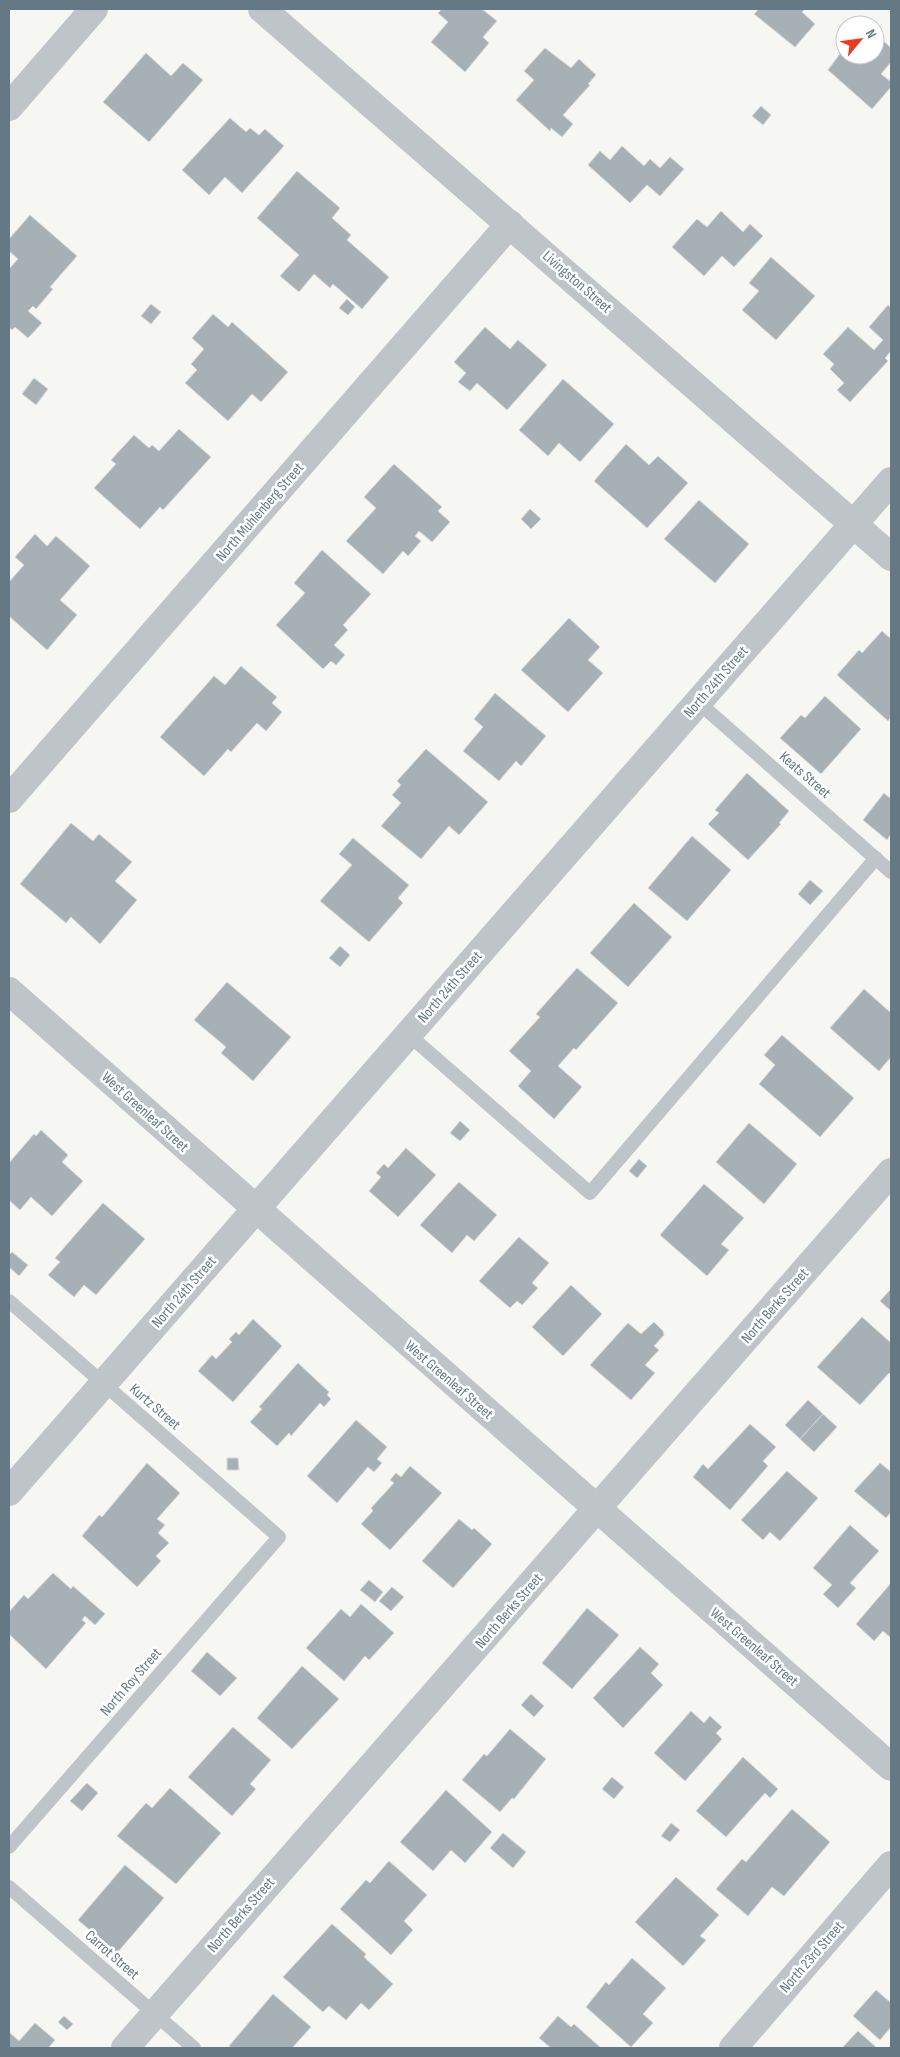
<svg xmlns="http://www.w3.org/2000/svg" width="900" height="2057" font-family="'Sofia Sans Condensed',sans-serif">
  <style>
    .building { fill: #a7b1b5; stroke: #d7d7d5 }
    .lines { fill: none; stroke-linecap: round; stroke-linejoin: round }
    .service { stroke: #bec4c7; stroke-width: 14 }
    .minor { stroke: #bec4c7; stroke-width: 28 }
    .labels { text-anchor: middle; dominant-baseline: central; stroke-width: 5; stroke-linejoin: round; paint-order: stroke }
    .street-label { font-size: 15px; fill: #647984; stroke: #fff }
  </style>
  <rect width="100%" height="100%" fill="#f6f6f2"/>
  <!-- building -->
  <g class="building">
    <polygon points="442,9 482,9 497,21 483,37 489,43 465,72 431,42 448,22 438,13"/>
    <polygon points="759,9 805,9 802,12 815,24 795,47 754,14"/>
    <polygon points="875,33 891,48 891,62 881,74 891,82 891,87 872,109 828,70 845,47 845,55 875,55"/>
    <polygon points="545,48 571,68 579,59 596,75 588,84 590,85 563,115 573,124 562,137 551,128 550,131 516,100 534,80 524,71"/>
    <polygon points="146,53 171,76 183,63 203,80 149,142 103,102"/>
    <polygon points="761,106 771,115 763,125 752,116"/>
    <polygon points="230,118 246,132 250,128 259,135 265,129 284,146 242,193 225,177 209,195 182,170"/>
    <polygon points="622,146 644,166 650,159 660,168 670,157 684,169 660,196 647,185 630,203 588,165 600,151 610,160"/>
    <polygon points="297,171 340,208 332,218 351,235 347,240 389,277 362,309 333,284 330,288 314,274 299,292 280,276 299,255 257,218"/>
    <polygon points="721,211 743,232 750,224 763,236 734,267 722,256 704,276 672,247 697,219 707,227"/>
    <polygon points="30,215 77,256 50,287 53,289 36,309 33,306 28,311 42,323 28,338 15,327 12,330 9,327 9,269 18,259 9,251 9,239"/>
    <polygon points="771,257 815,296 776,340 742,310 759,291 749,283"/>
    <polygon points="347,299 355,307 348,315 339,308"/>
    <polygon points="151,304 161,312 151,324 141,316"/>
    <polygon points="888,305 891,308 891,351 885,358 888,361 850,402 837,390 844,383 830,369 834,364 823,354 848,327 874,350 883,340 869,327"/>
    <polygon points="213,314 228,327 232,322 288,372 261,402 252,394 228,421 185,383 197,370 191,364 204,349 192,338"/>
    <polygon points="485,327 510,349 518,340 547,365 507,410 477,383 470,391 458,382 466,373 454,362"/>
    <polygon points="34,378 48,389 36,405 22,394"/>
    <polygon points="563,379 614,424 580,462 559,443 548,456 519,430"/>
    <polygon points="179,429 211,457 163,510 160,507 140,529 94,488 116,464 111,460 134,435 149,448 152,445 159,451"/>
    <polygon points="626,444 649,465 658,456 688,483 647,528 594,481"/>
    <polygon points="394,464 442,507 438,511 450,522 432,542 419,531 415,536 421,541 408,556 403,551 383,574 346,541 376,508 364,497"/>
    <polygon points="699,500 749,544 715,583 664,539"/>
    <polygon points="530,509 541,519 531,529 521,519"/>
    <polygon points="35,534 47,546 56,536 90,566 60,600 77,615 47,650 9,616 9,582 24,565 15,557"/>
    <polygon points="322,550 371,594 343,625 348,630 334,645 345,655 336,665 331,661 323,669 276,625 305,593 294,583"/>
    <polygon points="569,618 600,647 588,660 603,673 568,712 521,670"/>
    <polygon points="882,631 891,639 891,717 888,721 837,675 859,650 862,653"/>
    <polygon points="241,666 277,697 272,703 282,712 266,731 257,723 231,752 228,749 204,776 160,737 214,676 225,685"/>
    <polygon points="495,693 546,736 521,766 516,761 499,781 463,751 483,727 474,719"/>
    <polygon points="825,696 861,729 821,774 780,738 801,715 805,718"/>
    <polygon points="426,749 488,802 459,835 449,826 421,859 381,826 401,803 392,795 401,785 397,781"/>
    <polygon points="747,773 789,811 779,823 781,824 748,860 708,824 719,813 715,810"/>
    <polygon points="884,793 891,799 891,834 887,840 863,820"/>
    <polygon points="71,823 93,841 99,834 132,862 115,881 137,900 100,944 71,917 66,923 20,884"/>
    <polygon points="692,836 731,870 687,921 648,888"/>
    <polygon points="353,838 409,885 398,898 403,903 369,942 320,901 352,865 339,854"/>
    <polygon points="810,880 823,891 810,905 798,894"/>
    <polygon points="634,903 672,937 628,987 590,953"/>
    <polygon points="340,946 350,955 340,967 329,958"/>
    <polygon points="577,968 618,1003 576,1050 574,1048 558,1066 582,1087 554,1119 518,1086 531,1071 509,1051 540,1017 536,1014"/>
    <polygon points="227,982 291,1037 253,1081 221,1053 226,1047 194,1020"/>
    <polygon points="864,989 891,1013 891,1057 879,1071 830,1028"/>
    <polygon points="782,1035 854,1098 820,1137 759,1084 775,1065 764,1055"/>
    <polygon points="460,1121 470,1130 460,1141 450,1133"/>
    <polygon points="749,1123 797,1164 764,1204 716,1162"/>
    <polygon points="41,1130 68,1155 62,1162 83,1181 52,1216 31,1197 20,1210 9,1200 9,1163 34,1134 36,1136"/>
    <polygon points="406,1148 436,1175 398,1217 369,1191 381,1177 376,1173 384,1164 388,1168"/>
    <polygon points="639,1159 647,1166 637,1178 629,1171"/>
    <polygon points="459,1182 497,1215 474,1241 467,1235 452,1253 420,1225"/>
    <polygon points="704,1184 744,1218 721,1244 729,1250 707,1276 660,1235"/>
    <polygon points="103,1203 145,1239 96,1295 84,1285 74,1297 48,1275 60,1262 55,1258"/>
    <polygon points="519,1237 549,1263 532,1283 538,1288 522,1305 517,1301 510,1308 479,1281"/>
    <polygon points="12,1252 28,1265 19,1276 9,1267 9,1255"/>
    <polygon points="571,1285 602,1314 563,1356 532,1327"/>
    <polygon points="891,1289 891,1311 880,1301"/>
    <polygon points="862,1317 891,1343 891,1375 889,1373 860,1405 817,1367"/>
    <polygon points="253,1319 282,1346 233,1402 198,1371 212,1355 216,1359 232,1342 229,1339 236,1332 239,1335"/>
    <polygon points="654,1322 663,1331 664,1335 654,1346 659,1350 645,1365 655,1373 631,1400 590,1365 628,1323 641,1334"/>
    <polygon points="298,1363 329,1392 327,1395 331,1399 324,1407 320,1403 291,1436 289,1433 277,1446 250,1422 262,1409 259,1407"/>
    <polygon points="808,1400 823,1414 800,1439 785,1425"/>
    <polygon points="823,1414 837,1427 814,1452 800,1439"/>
    <polygon points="356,1420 387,1447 377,1459 382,1463 374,1472 368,1467 337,1503 307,1476"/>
    <polygon points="750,1424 776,1447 763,1461 768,1466 730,1510 693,1477 703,1464 708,1469"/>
    <polygon points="227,1458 238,1458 239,1470 227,1470"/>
    <polygon points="147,1463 180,1493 157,1519 165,1525 158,1533 169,1543 156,1556 161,1561 137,1587 82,1536 99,1515 102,1517"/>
    <polygon points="880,1463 891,1472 891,1512 886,1518 854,1491"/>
    <polygon points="410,1466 442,1493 390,1550 361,1524 373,1511 371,1508 394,1483 390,1480 396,1473 401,1477"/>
    <polygon points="787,1471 818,1498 780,1541 770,1532 763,1540 741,1520"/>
    <polygon points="459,1519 472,1530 474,1528 492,1544 453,1588 422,1561"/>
    <polygon points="850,1525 879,1551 850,1583 856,1588 838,1608 823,1594 832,1585 813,1568"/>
    <polygon points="53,1573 71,1589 73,1586 105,1614 95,1625 85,1616 82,1620 86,1623 46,1669 9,1634 9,1612 24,1595 28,1599"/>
    <polygon points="369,1580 383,1592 375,1602 360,1590"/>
    <polygon points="891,1583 891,1638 883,1631 874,1641 856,1624"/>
    <polygon points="392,1587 404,1597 391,1611 379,1601"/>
    <polygon points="361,1604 394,1633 369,1660 365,1656 344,1681 306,1648 341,1609 350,1617"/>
    <polygon points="587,1608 619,1635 572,1689 542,1663"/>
    <polygon points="640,1647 659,1664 651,1673 663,1685 623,1728 593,1698"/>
    <polygon points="207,1652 237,1678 220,1696 191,1671"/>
    <polygon points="302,1666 339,1699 292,1749 257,1718"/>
    <polygon points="531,1694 544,1706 534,1717 521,1705"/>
    <polygon points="691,1711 704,1723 710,1716 722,1727 716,1733 722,1739 685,1781 654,1753"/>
    <polygon points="233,1727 271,1760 250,1784 256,1789 232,1816 188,1777"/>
    <polygon points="510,1729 546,1759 514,1799 512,1798 500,1812 462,1780 484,1754 487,1756"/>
    <polygon points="743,1757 778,1789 770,1798 765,1793 726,1837 696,1811"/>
    <polygon points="612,1777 624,1787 614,1799 602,1789"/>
    <polygon points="87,1783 98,1793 82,1811 70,1801"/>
    <polygon points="170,1788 221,1833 176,1884 117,1836 146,1803 152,1808"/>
    <polygon points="446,1790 492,1832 465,1863 451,1850 433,1871 400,1842"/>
    <polygon points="792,1809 830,1842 784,1896 772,1887 748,1916 716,1889 742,1859 746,1862"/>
    <polygon points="671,1823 680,1830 670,1842 661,1836"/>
    <polygon points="503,1833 526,1852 513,1868 490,1848"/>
    <polygon points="389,1861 427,1895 404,1921 413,1930 391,1955 340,1909 366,1880 370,1883"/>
    <polygon points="125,1865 164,1898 117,1953 78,1920"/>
    <polygon points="676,1877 719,1915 700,1936 706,1940 683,1966 635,1922"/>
    <polygon points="332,1924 366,1954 364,1957 393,1984 369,2010 361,2003 346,2020 329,2006 323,2012 283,1977"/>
    <polygon points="632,1958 666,1988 643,2014 653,2023 631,2047 586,2007 606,1982 609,1985"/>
    <polygon points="876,1990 891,2003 891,2027 880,2040 853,2016"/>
    <polygon points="273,1994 311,2027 292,2048 232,2048 229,2046"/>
    <polygon points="64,2016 73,2024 67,2030 58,2022"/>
    <polygon points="558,2016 571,2027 574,2024 601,2048 551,2048 539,2038"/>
    <polygon points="35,2023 55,2040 48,2048 9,2048 9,2032 19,2041"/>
    <polygon points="858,2031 877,2048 842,2048"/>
  </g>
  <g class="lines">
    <!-- service -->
    <g class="service">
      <polyline points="698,702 891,872"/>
      <polyline points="409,1035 590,1193 876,858"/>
      <polyline points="9,1301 279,1537 9,1847"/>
      <polyline points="9,1887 194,2048"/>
    </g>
    <!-- minor -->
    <g class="minor">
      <polyline points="262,9 891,557"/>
      <polyline points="9,107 94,9"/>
      <polyline points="9,799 510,224"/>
      <polyline points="9,991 891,1767"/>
      <polyline points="9,1492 891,481"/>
      <polyline points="125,2048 891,1172"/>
      <polyline points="733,2048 891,1865"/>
    </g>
  </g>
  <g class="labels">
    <!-- street labels -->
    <g class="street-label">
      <text transform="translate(577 282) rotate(41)">Livingston Street</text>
      <text transform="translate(260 512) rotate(-49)">North Muhlenberg Street</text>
      <text transform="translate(716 682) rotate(-49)">North 24th Street</text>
      <text transform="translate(805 775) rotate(41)">Keats Street</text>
      <text transform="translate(450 987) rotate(-49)">North 24th Street</text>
      <text transform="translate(145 1112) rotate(42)">West Greenleaf Street</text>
      <text transform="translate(184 1292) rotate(-49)">North 24th Street</text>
      <text transform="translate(775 1306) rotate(-49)">North Berks Street</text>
      <text transform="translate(449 1380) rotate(41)">West Greenleaf Street</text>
      <text transform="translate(155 1407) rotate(41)">Kurtz Street</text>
      <text transform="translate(509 1611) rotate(-49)">North Berks Street</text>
      <text transform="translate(754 1647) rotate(41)">West Greenleaf Street</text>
      <text transform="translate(131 1682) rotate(-49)">North Roy Street</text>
      <text transform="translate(241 1915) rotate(-49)">North Berks Street</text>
      <text transform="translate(112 1955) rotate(41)">Carrot Street</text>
      <text transform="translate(812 1957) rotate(-49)">North 23rd Street</text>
    </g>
  </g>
  <!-- border -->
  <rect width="900" height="2057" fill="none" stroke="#647984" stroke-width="20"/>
  <!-- north arrow -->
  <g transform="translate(860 40) rotate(61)"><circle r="24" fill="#ffffff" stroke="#c1c9ce"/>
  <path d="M0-4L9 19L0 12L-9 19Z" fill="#ea3b1e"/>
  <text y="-8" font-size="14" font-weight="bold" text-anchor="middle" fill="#647984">N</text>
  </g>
</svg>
